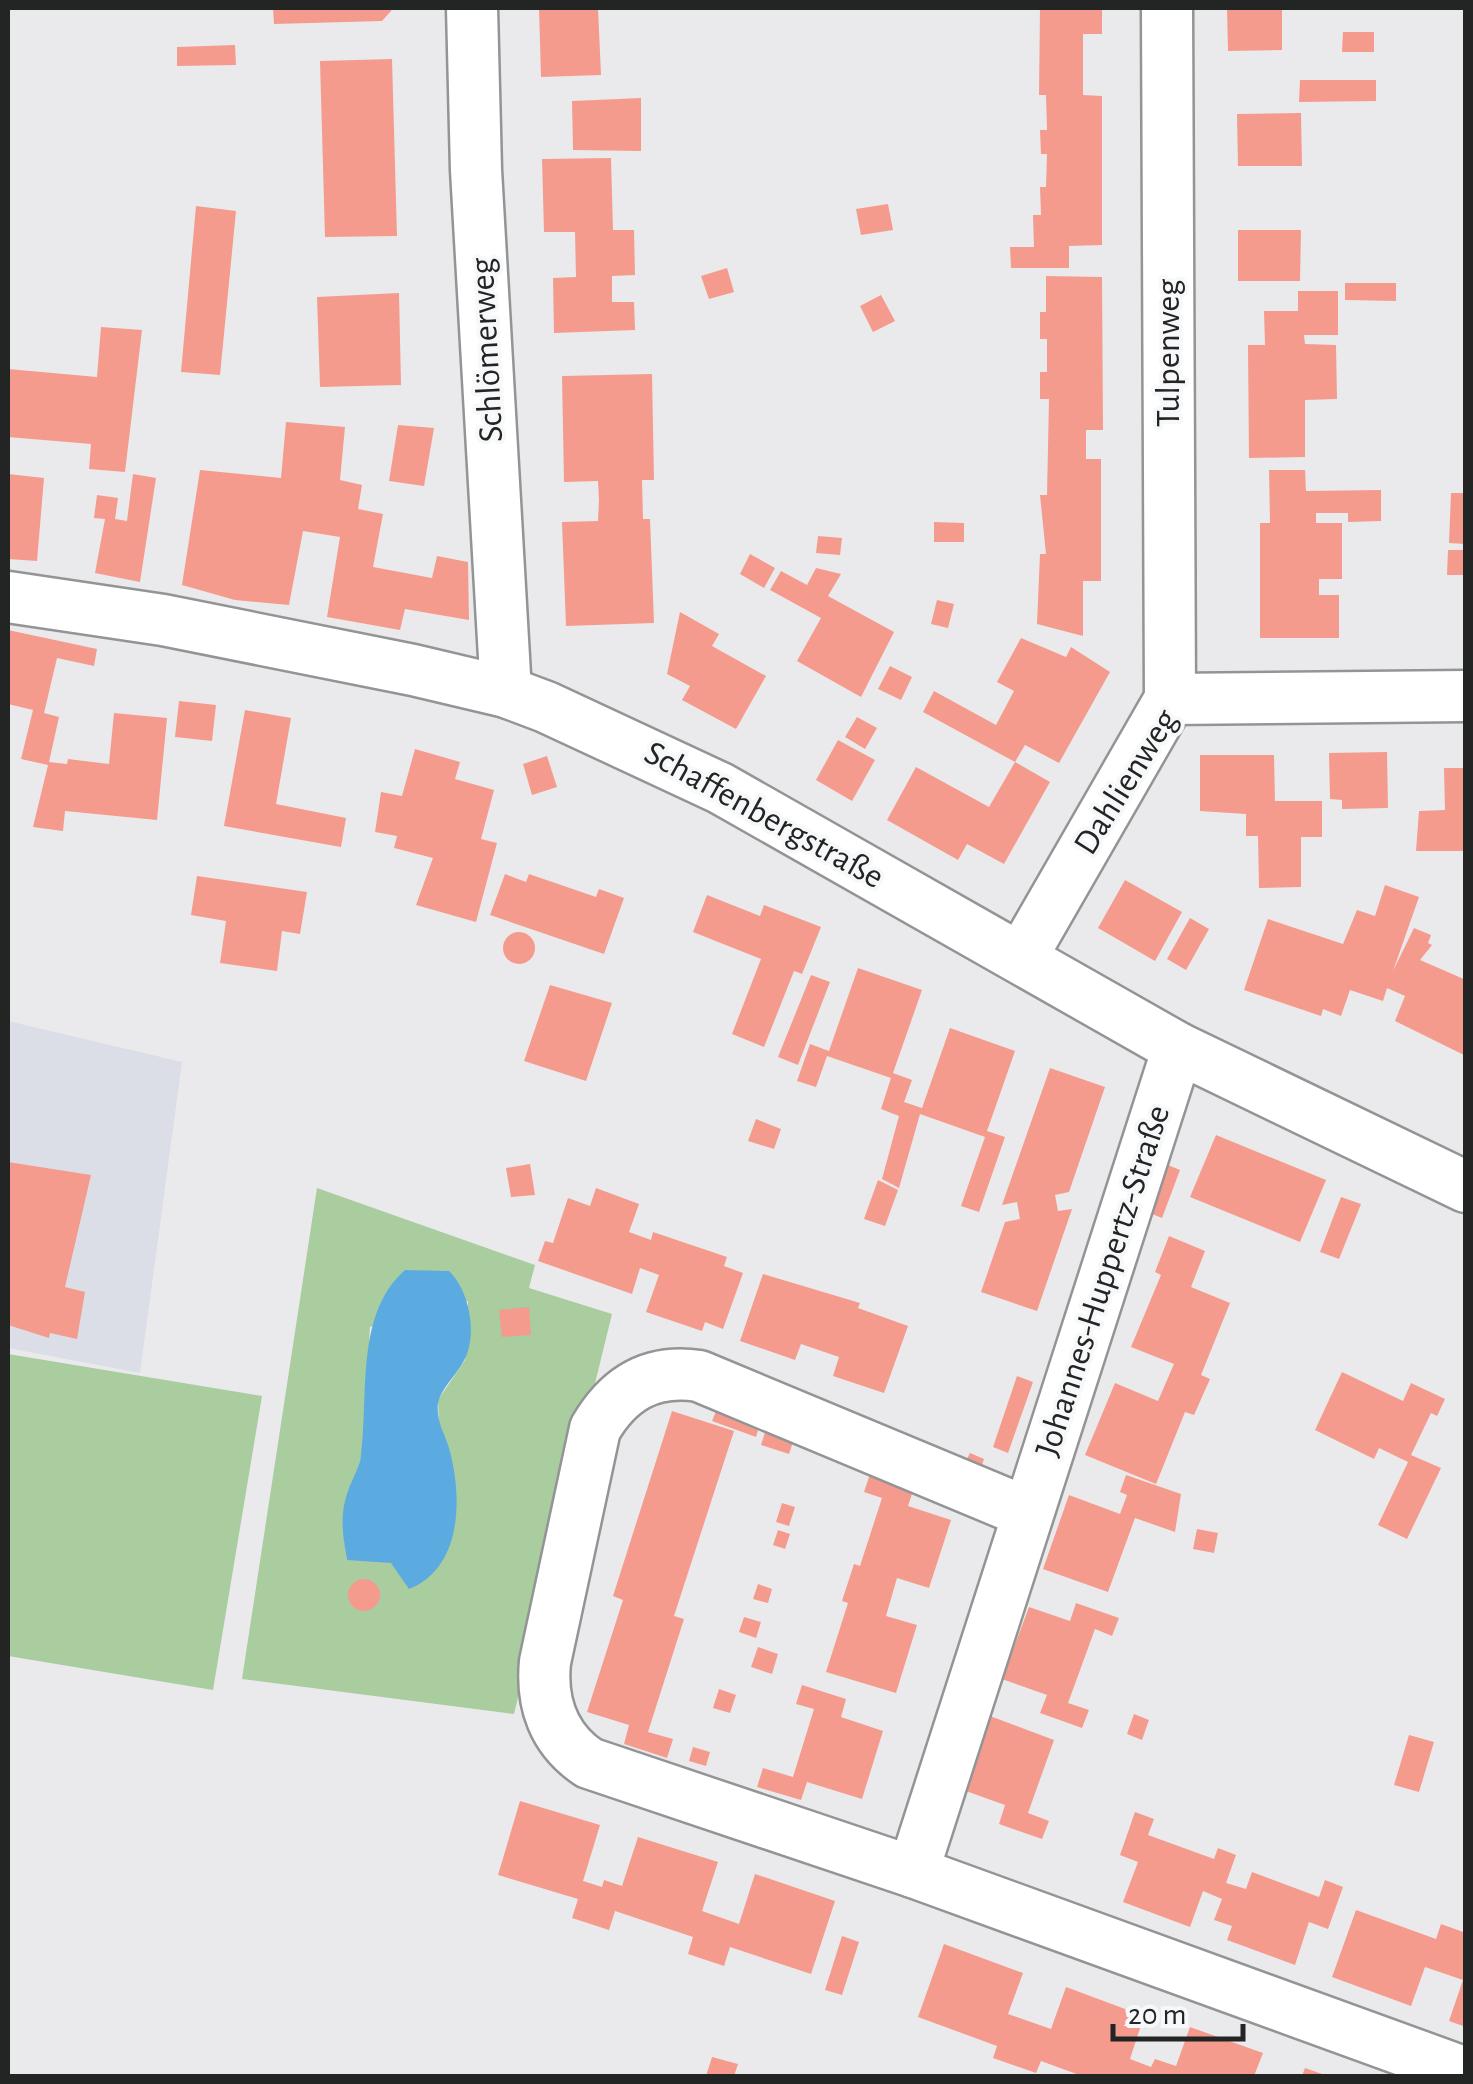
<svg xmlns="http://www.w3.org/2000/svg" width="1473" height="2084" font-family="'Alegreya Sans',sans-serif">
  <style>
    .built { fill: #dcdee7 }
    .green { fill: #a9cd9f; fill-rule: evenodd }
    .water { fill: #5babe0 }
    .building { fill: #f59b8d }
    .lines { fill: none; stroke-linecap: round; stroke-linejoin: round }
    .street-casing { stroke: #939495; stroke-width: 55 }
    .street { stroke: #fff; stroke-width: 50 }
    .labels { text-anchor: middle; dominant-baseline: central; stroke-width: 8; stroke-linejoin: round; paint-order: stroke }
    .street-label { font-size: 35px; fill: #232424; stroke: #f7f8f9 }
  </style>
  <rect width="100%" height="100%" fill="#eaeaec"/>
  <!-- built -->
  <polygon class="built" points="8,1021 182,1062 140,1373 8,1348"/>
  <!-- green -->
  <g class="green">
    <path d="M317,1188L535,1265L529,1288L612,1314L514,1714L242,1679ZM468,1301L465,1360L438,1400L439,1425L449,1450L347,1560C339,1509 348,1506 360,1461C371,1420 367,1370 370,1327Z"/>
    <polygon points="8,1354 262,1396 213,1690 8,1656"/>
  </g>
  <!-- water -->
  <path class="water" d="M405,1270L449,1271C470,1291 479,1338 462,1364C455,1376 441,1389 438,1403C436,1421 444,1432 449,1448C463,1498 462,1568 409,1589L391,1563L347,1560C343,1536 339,1515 348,1491C352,1479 360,1467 361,1455C369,1394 355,1314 405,1270Z"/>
  <!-- building -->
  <g class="building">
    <polygon points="273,8 391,8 391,11 382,21 274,24"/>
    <polygon points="539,8 598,8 601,75 541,77"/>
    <polygon points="1040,8 1102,8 1102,34 1083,34 1083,95 1102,96 1102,245 1069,246 1069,268 1011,268 1010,247 1034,247 1033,215 1041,215 1040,187 1046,187 1047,154 1041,154 1040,130 1047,130 1046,95 1039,95"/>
    <polygon points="1227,8 1282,8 1282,50 1228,51"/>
    <polygon points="1343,32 1374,32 1374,52 1342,52"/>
    <polygon points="235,45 236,65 177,66 177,47"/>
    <polygon points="392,59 397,236 325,237 320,61"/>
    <polygon points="1300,80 1376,80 1376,101 1299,102"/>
    <polygon points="641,98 641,151 573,150 572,101"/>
    <polygon points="1301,113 1302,166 1238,166 1237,114"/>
    <polygon points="611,158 613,230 634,230 635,275 612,276 612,302 634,302 635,330 554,333 553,278 576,277 575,232 544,232 542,159"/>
    <polygon points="888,204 893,230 861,235 856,209"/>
    <polygon points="196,206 236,211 220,375 181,372"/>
    <polygon points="1238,230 1301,230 1300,281 1238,281"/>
    <polygon points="727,268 734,292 709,299 701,276"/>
    <polygon points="1046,276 1102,277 1103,430 1086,430 1086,459 1101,459 1101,581 1083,581 1083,636 1037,624 1040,554 1046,554 1040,495 1047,495 1049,399 1040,399 1040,372 1047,372 1047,339 1040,339 1040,312 1046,312"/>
    <polygon points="1345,283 1396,283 1396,301 1345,300"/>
    <polygon points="1298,291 1338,291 1338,335 1304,335 1305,344 1336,345 1337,399 1305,400 1305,457 1249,458 1248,345 1265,345 1264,311 1298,311"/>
    <polygon points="399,293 401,385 320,387 317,297"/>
    <polygon points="881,295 895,321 873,332 860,306"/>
    <polygon points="101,327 142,330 125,472 89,469 91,444 8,437 8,369 97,377"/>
    <polygon points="652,374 654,480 642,480 643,519 650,519 654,623 566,626 562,522 598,521 599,500 598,481 564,482 562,376"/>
    <polygon points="286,422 345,427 340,480 362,485 358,509 383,514 373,567 432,578 437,556 468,562 469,620 405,609 400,630 327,617 340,537 303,531 289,605 235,600 182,585 200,470 281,478"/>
    <polygon points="398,425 434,428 424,486 389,481"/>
    <polygon points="1269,470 1305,470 1306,491 1381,490 1381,521 1348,522 1348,513 1316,513 1316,523 1342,523 1342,579 1319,579 1319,595 1339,595 1339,638 1260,638 1260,523 1270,523"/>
    <polygon points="8,474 44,478 37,561 8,559"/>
    <polygon points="133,474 156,478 140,582 95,573 105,519 94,518 97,495 118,498 115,519 127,521"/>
    <polygon points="1451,493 1466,493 1466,544 1449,543"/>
    <polygon points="934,522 964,523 964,542 934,542"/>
    <polygon points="818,536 842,538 840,555 816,553"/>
    <polygon points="1448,550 1466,550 1466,575 1447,575"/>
    <polygon points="750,554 775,568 764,588 740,574"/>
    <polygon points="816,568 841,574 828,596 894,632 861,697 797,661 821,618 770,590 781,571 807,585"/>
    <polygon points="937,600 954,604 948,628 931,624"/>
    <polygon points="680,612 719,634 712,646 766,676 736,729 682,700 690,686 667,674"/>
    <polygon points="8,630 97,649 94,666 57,658 44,713 59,717 49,762 67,764 68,759 109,764 114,713 167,718 157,820 65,811 63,831 33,827 48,765 21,759 33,710 8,704"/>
    <polygon points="1021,638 1066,657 1071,647 1110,672 1059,763 1025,745 1015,762 923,712 934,691 996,725 1014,691 997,682"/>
    <polygon points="890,666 912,677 901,700 878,689"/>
    <polygon points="179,701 216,705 212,741 175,737"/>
    <polygon points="245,710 291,718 276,804 346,818 341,847 224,826"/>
    <polygon points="857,717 877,728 865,749 845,737"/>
    <polygon points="838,740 875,760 852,801 816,780"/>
    <polygon points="415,749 460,762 455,779 494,790 481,839 497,843 476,922 416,905 433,858 394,848 397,836 375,832 381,792 402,796"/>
    <polygon points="1387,752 1388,808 1342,809 1342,800 1330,799 1329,753"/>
    <polygon points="1200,755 1274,755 1275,801 1322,801 1322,837 1301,837 1301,887 1259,888 1258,836 1246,836 1246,814 1200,811"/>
    <polygon points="547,756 557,787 532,795 523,764"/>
    <polygon points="1015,762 1050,782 1004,864 967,844 958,860 887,820 916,767 989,807"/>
    <polygon points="1444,768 1466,768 1466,851 1416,851 1419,811 1445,810"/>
    <polygon points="505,874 526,882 529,874 596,897 599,889 624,898 604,954 490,915"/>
    <polygon points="197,876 307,892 300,934 282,931 277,971 220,963 226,921 191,915"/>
    <polygon points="1125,880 1182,912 1155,961 1098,928"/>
    <polygon points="1385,885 1419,897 1393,971 1414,928 1431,935 1428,943 1432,945 1420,960 1466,980 1466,1056 1395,1021 1405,996 1387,988 1383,1001 1350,990 1341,1016 1323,1009 1321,1016 1244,990 1268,919 1343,944 1357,910 1375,916"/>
    <polygon points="707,895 760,916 764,905 821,927 802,974 794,971 764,1047 732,1034 761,959 693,932"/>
    <polygon points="1190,918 1209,929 1186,970 1167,959"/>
    <circle cx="519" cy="948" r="16"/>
    <polygon points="858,968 922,990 893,1073 912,1080 904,1102 922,1108 950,1028 1015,1051 987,1131 1005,1137 979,1212 961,1206 985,1137 920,1114 899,1188 882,1179 899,1116 881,1109 891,1078 827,1056 816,1087 797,1081 810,1044 829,1051"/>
    <polygon points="811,975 830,982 798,1065 778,1057"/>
    <polygon points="550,985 612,1003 586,1081 524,1061"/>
    <polygon points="1050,1068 1105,1087 1069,1192 1055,1195 1058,1211 1072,1209 1037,1311 981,1292 1005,1222 1020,1219 1017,1202 1002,1205"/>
    <polygon points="756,1119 781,1129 774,1149 748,1141"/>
    <polygon points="1216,1135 1326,1180 1300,1242 1190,1197"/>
    <polygon points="8,1162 91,1175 65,1287 85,1292 77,1339 50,1333 49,1338 8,1325"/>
    <polygon points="1163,1163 1180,1170 1162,1218 1145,1211"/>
    <polygon points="530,1164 535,1195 511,1197 506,1168"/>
    <polygon points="878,1180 898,1190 885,1226 864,1219"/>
    <polygon points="596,1188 639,1204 629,1232 651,1240 653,1232 727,1257 724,1266 743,1273 723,1329 705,1322 702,1331 646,1312 659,1275 640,1268 632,1294 538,1261 545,1241 553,1243 568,1198 590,1206"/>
    <polygon points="1341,1197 1361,1204 1339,1259 1320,1252"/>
    <polygon points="1169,1236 1205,1251 1191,1287 1230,1303 1201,1375 1210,1379 1194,1415 1185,1412 1156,1484 1085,1455 1115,1383 1158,1401 1174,1364 1131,1347 1161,1275 1155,1272"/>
    <polygon points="763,1274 860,1303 858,1308 908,1326 884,1393 833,1376 839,1357 801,1344 795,1360 740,1341"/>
    <polygon points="529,1307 531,1335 502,1337 499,1310"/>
    <polygon points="1342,1372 1403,1401 1411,1383 1445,1399 1437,1416 1431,1413 1411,1455 1441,1468 1407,1539 1378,1525 1408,1462 1379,1448 1374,1459 1315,1430"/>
    <polygon points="1017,1376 1033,1382 1008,1453 993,1447"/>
    <polygon points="719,1404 761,1419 756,1437 712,1421"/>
    <polygon points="672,1411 734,1431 674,1616 684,1619 648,1732 673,1739 667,1758 624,1744 629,1725 587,1712 623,1600 613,1596"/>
    <polygon points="767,1426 795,1436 789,1454 761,1445"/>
    <polygon points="970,1453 984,1459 982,1465 967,1459"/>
    <polygon points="870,1474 914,1488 908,1506 951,1520 929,1588 897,1578 886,1616 917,1625 896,1693 826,1672 848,1603 842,1601 854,1564 860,1566 882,1498 864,1492"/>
    <polygon points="1126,1475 1181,1494 1175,1532 1135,1518 1108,1592 1043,1569 1069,1495 1120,1514 1127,1495 1120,1492"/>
    <polygon points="782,1503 795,1507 789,1526 776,1522"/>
    <polygon points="1197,1529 1218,1533 1214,1553 1193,1549"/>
    <polygon points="778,1530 790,1534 785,1549 773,1545"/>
    <circle cx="364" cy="1595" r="16"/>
    <polygon points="758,1584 772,1589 768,1603 753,1599"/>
    <polygon points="1076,1603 1119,1618 1112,1636 1095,1629 1068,1703 1089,1710 1082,1728 1040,1713 1047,1695 1002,1679 1029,1607 1070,1621"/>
    <polygon points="744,1617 761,1622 756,1638 739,1632"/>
    <polygon points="758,1647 778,1654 772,1674 751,1667"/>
    <polygon points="802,1685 846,1699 841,1717 883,1731 862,1799 807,1782 801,1800 757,1787 763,1768 793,1777 814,1709 796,1704"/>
    <polygon points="719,1689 736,1695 730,1713 713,1708"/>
    <polygon points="1134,1714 1149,1720 1142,1740 1127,1734"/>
    <polygon points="990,1716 1054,1740 1028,1813 1049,1821 1042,1839 999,1824 1005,1805 963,1790"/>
    <polygon points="1409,1735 1434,1742 1419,1792 1394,1785"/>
    <polygon points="693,1747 710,1752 706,1766 689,1761"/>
    <polygon points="520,1801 600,1825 583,1881 602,1887 604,1880 622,1886 638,1837 718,1862 702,1911 739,1924 755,1874 835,1901 811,1974 730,1947 724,1966 688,1954 693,1937 615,1911 609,1930 572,1918 578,1899 498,1875"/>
    <polygon points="1135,1812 1154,1819 1148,1835 1214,1859 1218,1848 1236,1855 1226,1883 1246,1889 1252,1872 1319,1897 1325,1880 1343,1887 1328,1929 1309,1922 1295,1965 1227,1940 1232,1926 1214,1920 1222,1899 1203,1891 1190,1927 1123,1902 1138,1862 1120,1855"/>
    <polygon points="1356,1910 1436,1939 1441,1924 1466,1933 1466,2027 1449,2021 1463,1980 1425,1967 1411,2006 1332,1977"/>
    <polygon points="842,1936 859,1942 842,1995 825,1990"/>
    <polygon points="944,1944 1023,1973 1008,2014 1051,2029 1066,1987 1144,2016 1130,2059 1151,2067 1155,2059 1176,2066 1190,2027 1263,2053 1254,2076 1082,2076 1041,2061 1036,2073 993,2058 997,2046 918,2017"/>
    <polygon points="712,2057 738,2064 734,2076 706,2076"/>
    <polygon points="1305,2068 1328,2076 1302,2076"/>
  </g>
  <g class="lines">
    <defs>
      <g id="street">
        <polyline points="472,8 476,170 506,692"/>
        <polyline points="1167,8 1170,699"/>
        <polyline points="8,597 163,620 413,670 506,692 546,707 720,788 1178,1048 1466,1187"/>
        <polyline points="1021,958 1170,699 1466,696"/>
        <path d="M1028,1513L699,1376C651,1369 619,1388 595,1429L545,1662C541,1703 553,1739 589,1763L913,1872L1178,1048"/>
        <polyline points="913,1872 1466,2073"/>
      </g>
    </defs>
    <!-- street casing -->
    <use href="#street" class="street-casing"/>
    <!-- street -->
    <use href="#street" class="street"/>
  </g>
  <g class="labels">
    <!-- street labels -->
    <g class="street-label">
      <text transform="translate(487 350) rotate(-93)">Schlömerweg</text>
      <text transform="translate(1168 353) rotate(-90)">Tulpenweg</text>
      <text transform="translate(1126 782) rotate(-58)">Dahlienweg</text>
      <text transform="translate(764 815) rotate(29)">Schaffenbergstraße</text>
      <text transform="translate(1103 1281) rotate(-72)">Johannes-Huppertz-Straße</text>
    </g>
  </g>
  <!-- border -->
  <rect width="1473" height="2084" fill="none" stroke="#232424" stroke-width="20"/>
  <!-- scale -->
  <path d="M1113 2024v15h130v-15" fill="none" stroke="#232424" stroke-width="5"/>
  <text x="1128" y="2024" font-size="30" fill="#232424" stroke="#f7f8f9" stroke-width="8" paint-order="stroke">20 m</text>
</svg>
